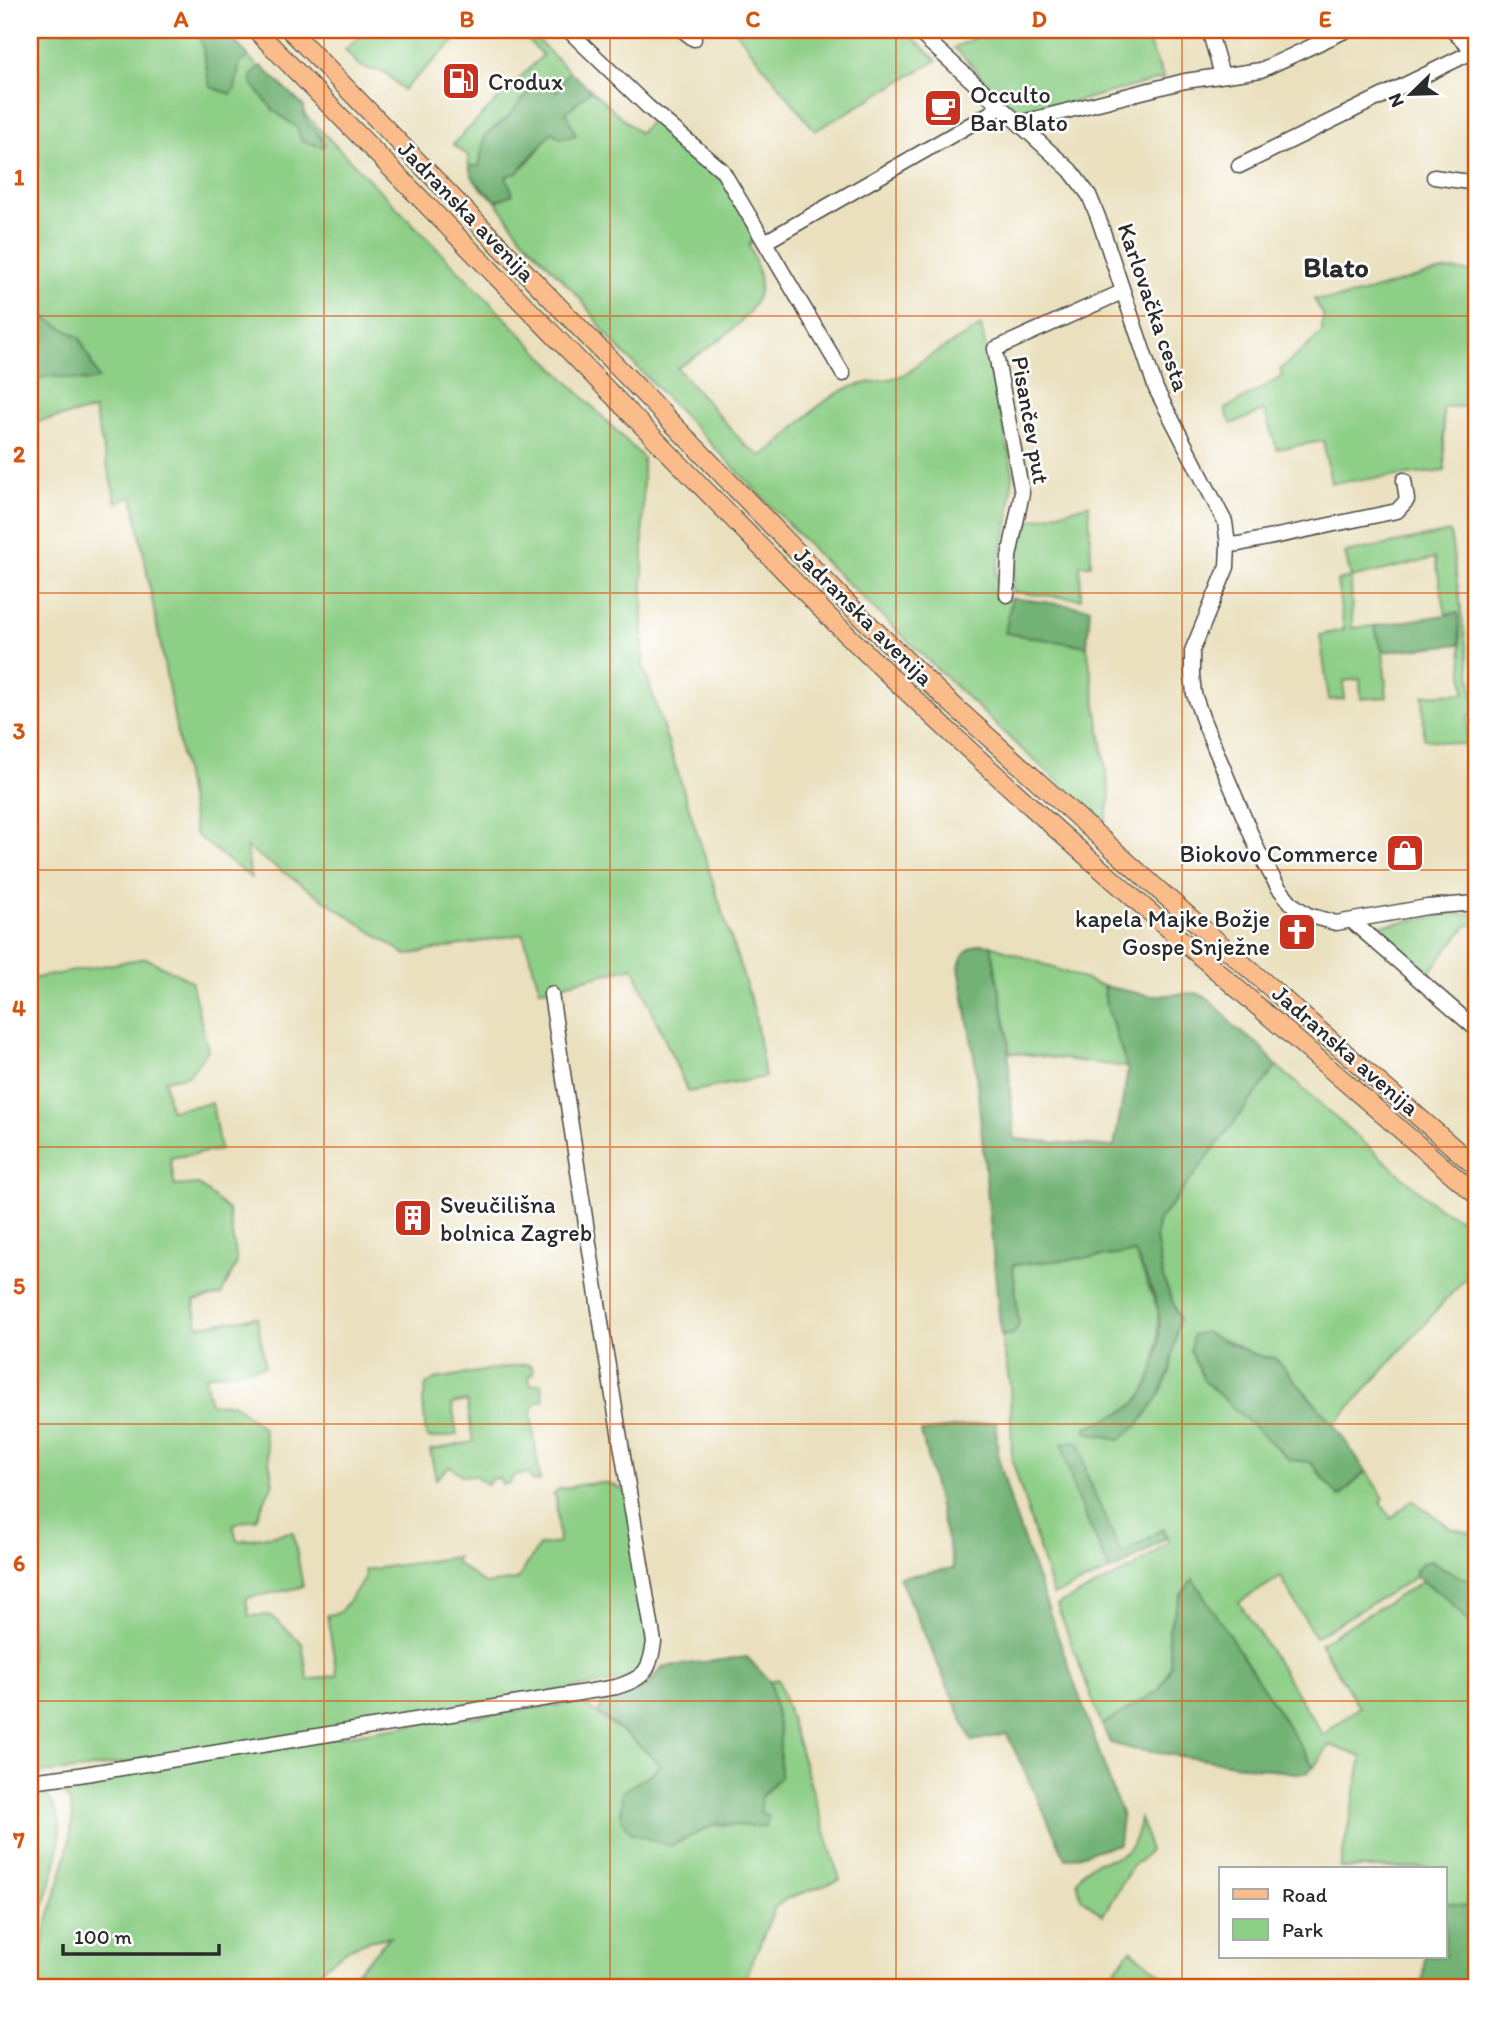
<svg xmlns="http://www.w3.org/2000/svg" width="1506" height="2017" font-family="Itim,sans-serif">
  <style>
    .green { fill: #8ecf87; stroke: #5c7d59; stroke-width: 2 }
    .forest { fill: #72b274; stroke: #4e6e50; stroke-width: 2 }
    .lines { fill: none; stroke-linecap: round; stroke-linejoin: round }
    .minor-casing { stroke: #484641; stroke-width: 17 }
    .major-casing { stroke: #484641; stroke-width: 20 }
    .minor { stroke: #fff; stroke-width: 14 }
    .major { stroke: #f9bc8a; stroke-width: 18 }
    .grid { fill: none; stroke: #d5540f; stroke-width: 2; stroke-opacity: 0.55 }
    .labels { text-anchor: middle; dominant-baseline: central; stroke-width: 5; stroke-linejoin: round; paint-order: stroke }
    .poi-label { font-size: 24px; fill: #2b2b2b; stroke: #fff; text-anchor: start }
    .street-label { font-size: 24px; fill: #2b2b2b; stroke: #fff }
    .quarter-label { font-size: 28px; font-weight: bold; fill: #2b2b2b; stroke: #fff }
    .neatline { fill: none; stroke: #d5540f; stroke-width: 2.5 }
    .grid-label { font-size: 23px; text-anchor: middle; font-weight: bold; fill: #d5540f }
  </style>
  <rect width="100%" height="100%" fill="#fff"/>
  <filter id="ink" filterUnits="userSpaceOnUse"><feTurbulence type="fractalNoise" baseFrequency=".0143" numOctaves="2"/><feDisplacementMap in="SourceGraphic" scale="14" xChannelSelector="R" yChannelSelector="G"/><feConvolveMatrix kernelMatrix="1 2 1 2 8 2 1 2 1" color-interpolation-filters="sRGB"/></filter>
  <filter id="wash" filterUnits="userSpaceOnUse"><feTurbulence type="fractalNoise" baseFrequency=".00686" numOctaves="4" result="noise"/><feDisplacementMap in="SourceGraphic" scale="28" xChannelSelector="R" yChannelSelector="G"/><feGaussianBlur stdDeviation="1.57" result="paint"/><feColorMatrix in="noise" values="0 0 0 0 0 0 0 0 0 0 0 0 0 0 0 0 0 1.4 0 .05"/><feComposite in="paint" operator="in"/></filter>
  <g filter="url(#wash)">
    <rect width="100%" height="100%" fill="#eae0be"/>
    <!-- green -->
    <g class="green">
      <polygon points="30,30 222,30 643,458 643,665 754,1010 765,1077 688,1092 633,967 540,990 523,934 406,955 246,847 251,878 196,835 133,497 116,502 94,410 30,423"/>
      <polygon points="366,30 466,30 403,90 385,72 367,69 358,65 345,50"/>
      <polygon points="517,30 527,30 569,71 555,93 535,85 507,118 485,135 479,166 469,166 468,156 453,144 543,55"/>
      <polygon points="735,30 904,30 937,60 815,131"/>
      <path d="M991,30H1138L1148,42L1164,78L1025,115C1002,107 975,64 954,48Z"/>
      <path d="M591,90L639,133L656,117L723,180L757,236L749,245C754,257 759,270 760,283C761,319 703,351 677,368L745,445L761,456C778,447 788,434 802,421C815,408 829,397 846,389C871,378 903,384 920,362L981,326L1013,472L1009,520L996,571L1000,601L1012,598L1005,633L1087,646L1110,797L1105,822L1017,745L821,558L610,339L580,298L521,236L496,201L512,194L506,176C531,169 549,132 566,112C573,104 582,97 591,90Z"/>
      <path d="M1447,270L1476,272V407H1443L1445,471L1331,483L1323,441L1277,449L1264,411L1231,424L1225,409L1283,376L1280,370L1322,333L1323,314L1314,299C1356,302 1403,277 1447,270Z"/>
      <polygon points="1089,504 1091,565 1080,565 1081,599 1012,592 1020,524"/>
      <polygon points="1450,532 1476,715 1468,716 1467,745 1424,739 1423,695 1465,693 1458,613 1446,614 1435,558 1351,578 1352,628 1374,626 1383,652 1387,697 1361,699 1360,679 1344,681 1344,699 1329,700 1320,635 1344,630 1337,581 1351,577 1345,553"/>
      <polygon points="1451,914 1476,914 1476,925 1467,925 1426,976 1377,936 1373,930 1377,926"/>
      <polygon points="991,945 1103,986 1106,1004 1127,1067 1009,1052 1008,1037"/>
      <path d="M146,958L191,981L208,1050L189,1075L165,1080L170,1110L212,1103L220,1150L170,1158L175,1186L198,1184L228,1210L237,1263L221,1295L194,1301L198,1326L257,1317L265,1366L205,1376L210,1404L233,1403L263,1428L273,1483L256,1519L233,1524L237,1541L293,1532L303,1587L246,1598L249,1616L270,1615L302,1643L308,1680L337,1675L327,1615L339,1613L365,1579L364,1570L457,1557L455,1562L485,1584L517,1580L539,1546L559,1543L556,1497L553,1495L559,1489C581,1486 609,1474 626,1494L649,1652C642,1671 631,1677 613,1682L86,1769L38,1773L30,1768V979Z"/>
      <polygon points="1277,1066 1436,1206 1469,1224 1476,1232 1476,1266 1334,1425 1275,1358 1260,1357 1225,1340 1290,1460 1310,1462 1340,1497 1366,1471 1384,1498 1381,1503 1391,1519 1412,1500 1451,1528 1476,1535 1476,1581 1460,1577 1430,1561 1415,1570 1416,1577 1315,1637 1281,1577 1239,1602 1323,1735 1359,1707 1320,1643 1422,1582 1447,1597 1476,1631 1476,1909 1445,1902 1445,1868 1340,1868 1362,1757 1330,1745 1314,1767 1193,1580 1181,1595 1168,1632 1171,1666 1159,1690 1102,1725 1057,1605 1133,1568 1169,1542 1164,1529 1122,1556 1088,1479 1080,1444 1075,1493 1110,1571 1053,1595 1012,1459 1010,1385 1001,1336 1013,1334 1019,1325 1013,1265 1135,1253 1158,1310 1158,1342 1153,1374 1146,1391 1109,1438 1120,1440 1158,1398 1170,1371 1179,1318 1163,1278 1156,1238 1158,1222"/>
      <polygon points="526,1364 532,1366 533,1374 529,1375 530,1384 541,1384 544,1400 536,1402 531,1413 540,1481 532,1482 529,1473 515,1475 508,1484 502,1484 499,1478 491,1479 488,1485 474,1475 463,1476 450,1466 436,1479 430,1450 473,1442 467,1401 452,1404 457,1435 430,1439 426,1435 423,1402 426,1385 435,1379"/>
      <path d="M778,1679L840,1880L788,1898L775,1907L742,1987H349L352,1976L390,1937C351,1942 342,1952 313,1977L314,1987H38L46,1929L68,1851L73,1817L70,1802L55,1783L398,1727L581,1702L638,1744L660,1765L652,1773L671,1846L716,1824L760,1813L762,1797L780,1776V1733L770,1682Z"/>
      <path d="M37,1786C46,1794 55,1804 58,1817C68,1851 36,1919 30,1955V1787Z"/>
      <path d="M1140,1818L1146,1834L1149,1851L1143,1859L1132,1866L1103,1915L1081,1898L1077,1880C1100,1842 1130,1880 1140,1818Z"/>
      <polygon points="1131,1950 1177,1987 1100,1987"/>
    </g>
    <!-- forest -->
    <g class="forest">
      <polygon points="196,30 223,30 248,55 246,59 240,63 235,89 231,94 210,87 202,44"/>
      <path d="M261,66L300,103L304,107C303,129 319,127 325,146L321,147L301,140L297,128L273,110L253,85L251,76Z"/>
      <path d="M569,71L591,90L566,112L576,135L561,139L552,132L517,173L506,176L513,194L496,201C484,190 472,183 469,166H479L485,135L507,118L535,85L554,86L556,92Z"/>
      <polygon points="30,305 39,314 80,338 99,379 87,381 50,376 30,381"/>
      <polygon points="1012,598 1090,608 1087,646 1005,633"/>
      <polygon points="1458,613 1460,644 1383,652 1374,626"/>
      <path d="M980,944L991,945L1008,1037L1010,1091L1015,1139L1114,1147L1128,1070L1106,1004L1103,986L1152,996L1195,993L1203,995L1223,1013L1234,1027L1258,1044L1277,1066L1158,1222L1156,1238L1163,1278L1179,1318L1170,1371L1158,1398L1139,1424L1120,1440L1086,1432L1085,1428C1100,1421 1120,1415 1133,1405C1155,1386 1164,1336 1158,1309C1154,1290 1143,1271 1135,1253L1013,1265L1019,1325L1013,1334L1001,1336L975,1062L959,968C961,954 967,949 980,944Z"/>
      <polygon points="1204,1332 1260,1357 1275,1358 1334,1425 1366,1471 1339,1497 1310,1462 1290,1460 1204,1381 1190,1350 1193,1335"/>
      <polygon points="996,1422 998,1457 1014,1513 1122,1816 1119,1844 1066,1859 1007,1734 972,1741 899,1577 954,1568 921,1432"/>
      <polygon points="1075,1441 1080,1443 1088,1479 1122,1555 1164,1528 1166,1538 1121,1567 1110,1571 1075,1493 1062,1444"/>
      <polygon points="1430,1561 1460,1577 1476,1581 1476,1631 1447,1598 1416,1577 1415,1570 1422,1563"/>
      <polygon points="1193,1579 1314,1767 1307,1773 1295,1773 1132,1749 1110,1743 1102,1725 1159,1690 1171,1666 1168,1632 1181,1595"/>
      <path d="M747,1657L770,1682L780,1733V1777L762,1796L760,1812L769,1816L765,1827L716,1824L671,1846L631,1833L621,1819L622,1792L652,1773L660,1764L638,1744L598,1713L603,1702C626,1695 650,1690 662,1667Z"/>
      <polygon points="1445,1902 1476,1909 1476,1987 1432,1987 1422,1983 1425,1956 1445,1956"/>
    </g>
  </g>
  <g filter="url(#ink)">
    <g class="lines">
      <defs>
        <g id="minor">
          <polyline points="568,30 648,107 722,170 843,374"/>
          <polyline points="682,30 694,39"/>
          <polyline points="916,30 1070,170 1089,195 1098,217 1156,389 1225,522 1228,545 1227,567 1192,651 1192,675 1194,694 1203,720 1259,853 1278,887 1292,904 1308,915 1336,923 1427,907 1476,903"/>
          <polyline points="1209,30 1222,75"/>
          <polyline points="1452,30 1476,53"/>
          <polyline points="1019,123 1185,81 1261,70 1347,30"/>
          <polyline points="1239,166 1474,51"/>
          <polyline points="1434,177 1476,183"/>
          <polyline points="765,242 1001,107"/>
          <polyline points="1228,545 1239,544 1397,511 1407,500 1404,480"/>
          <polyline points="1007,595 1009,557 1022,493 995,349 1122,292"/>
          <polyline points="1353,922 1476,1029"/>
          <path d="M30,1781L79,1775L616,1687C644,1678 650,1672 654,1642L604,1342L551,994"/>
        </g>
        <g id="major">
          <path d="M256,30L827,615C1034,818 1257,1005 1476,1195"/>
          <polyline points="290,30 845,601 943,696 1154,886 1476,1167"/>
        </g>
      </defs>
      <!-- minor casing -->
      <use href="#minor" class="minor-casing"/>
      <!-- major casing -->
      <use href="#major" class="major-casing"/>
      <!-- minor -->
      <use href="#minor" class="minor"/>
      <!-- major -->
      <use href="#major" class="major"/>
    </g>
  </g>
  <!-- grid -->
  <path class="grid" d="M324,30V1987M610,30V1987M896,30V1987M1182,30V1987M30,316H1476M30,593H1476M30,870H1476M30,1147H1476M30,1424H1476M30,1701H1476"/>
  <!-- icons -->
  <defs>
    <symbol id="fuel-square" viewBox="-11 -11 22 22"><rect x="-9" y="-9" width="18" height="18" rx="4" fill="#c8321e" stroke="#fff"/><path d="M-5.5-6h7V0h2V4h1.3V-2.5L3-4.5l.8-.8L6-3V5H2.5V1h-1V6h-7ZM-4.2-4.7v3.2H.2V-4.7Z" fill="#fff"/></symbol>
    <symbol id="cafe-square" viewBox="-11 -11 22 22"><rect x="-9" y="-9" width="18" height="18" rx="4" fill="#c8321e" stroke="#fff"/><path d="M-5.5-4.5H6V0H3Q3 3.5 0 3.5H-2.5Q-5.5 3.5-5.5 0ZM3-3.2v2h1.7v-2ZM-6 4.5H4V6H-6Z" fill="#fff"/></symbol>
    <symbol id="shop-square" viewBox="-11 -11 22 22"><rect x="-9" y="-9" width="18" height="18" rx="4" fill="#c8321e" stroke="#fff"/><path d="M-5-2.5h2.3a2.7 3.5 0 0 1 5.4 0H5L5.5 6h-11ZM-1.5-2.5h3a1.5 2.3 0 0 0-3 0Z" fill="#fff"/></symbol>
    <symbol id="church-square" viewBox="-11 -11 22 22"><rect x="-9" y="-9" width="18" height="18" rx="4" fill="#c8321e" stroke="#fff"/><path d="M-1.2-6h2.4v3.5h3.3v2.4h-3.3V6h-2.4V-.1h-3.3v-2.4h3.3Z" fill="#fff"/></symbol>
    <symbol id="building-square" viewBox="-11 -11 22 22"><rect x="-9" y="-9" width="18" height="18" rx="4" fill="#c8321e" stroke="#fff"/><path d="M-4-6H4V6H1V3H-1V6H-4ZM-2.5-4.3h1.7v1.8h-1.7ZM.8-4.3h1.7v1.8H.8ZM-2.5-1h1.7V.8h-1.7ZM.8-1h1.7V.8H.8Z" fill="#fff"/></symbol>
  </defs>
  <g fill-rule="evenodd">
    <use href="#fuel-square" x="439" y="59" width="44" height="44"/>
    <use href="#cafe-square" x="921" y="86" width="44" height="44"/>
    <use href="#shop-square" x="1383" y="831" width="44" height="44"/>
    <use href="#church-square" x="1275" y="910" width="44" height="44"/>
    <use href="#building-square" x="391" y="1196" width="44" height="44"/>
  </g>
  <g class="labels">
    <!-- poi labels -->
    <g class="poi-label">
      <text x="488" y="81">Crodux</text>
      <text x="970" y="94">Occulto<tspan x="970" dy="28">Bar Blato</tspan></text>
      <text x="1378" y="853" text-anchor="end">Biokovo Commerce</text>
      <text x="1270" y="918" text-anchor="end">kapela Majke Božje<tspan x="1270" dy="28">Gospe Snježne</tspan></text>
      <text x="440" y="1204">Sveučilišna<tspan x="440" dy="28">bolnica Zagreb</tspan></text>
    </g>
    <!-- street labels -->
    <g class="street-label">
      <text transform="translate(467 211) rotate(46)">Jadranska avenija</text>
      <text transform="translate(1154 307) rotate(71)">Karlovačka cesta</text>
      <text transform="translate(1031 420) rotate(80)">Pisančev put</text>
      <text transform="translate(864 616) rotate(45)">Jadranska avenija</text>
      <text transform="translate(1346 1050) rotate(41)">Jadranska avenija</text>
    </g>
    <!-- quarter labels -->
    <g class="quarter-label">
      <text x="1336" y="267">Blato</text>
    </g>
  </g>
  <!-- margin -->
  <rect width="1506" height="2017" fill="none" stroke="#fff" stroke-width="77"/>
  <!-- legend -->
  <rect x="1219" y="1867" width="228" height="91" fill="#ffffff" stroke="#aaaaaa" stroke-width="2"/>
  <rect x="1233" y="1889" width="35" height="10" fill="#f9bc8a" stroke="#aaaaaa" stroke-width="2"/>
  <text x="1282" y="1902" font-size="21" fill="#2b2b2b">Road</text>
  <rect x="1233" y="1919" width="35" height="21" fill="#8ecf87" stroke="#aaaaaa" stroke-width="2"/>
  <text x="1282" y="1937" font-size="21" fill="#2b2b2b">Park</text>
  <!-- north arrow -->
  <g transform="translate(1411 94) rotate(247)" stroke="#ffffff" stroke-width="5" paint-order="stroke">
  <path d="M0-5L12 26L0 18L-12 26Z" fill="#2b2b2b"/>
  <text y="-10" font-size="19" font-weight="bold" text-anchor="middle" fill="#2b2b2b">N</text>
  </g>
  <!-- scale -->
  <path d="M63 1944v10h156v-10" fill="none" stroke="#2b2b2b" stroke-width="3.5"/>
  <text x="74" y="1944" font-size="21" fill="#2b2b2b" stroke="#ffffff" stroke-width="5" paint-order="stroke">100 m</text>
  <rect x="38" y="38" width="1430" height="1941" class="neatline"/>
  <g class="grid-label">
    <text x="181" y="27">A</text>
    <text x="467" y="27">B</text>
    <text x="753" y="27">C</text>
    <text x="1039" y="27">D</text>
    <text x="1325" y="27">E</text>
    <text x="19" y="185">1</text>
    <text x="19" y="462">2</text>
    <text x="19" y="739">3</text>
    <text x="19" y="1016">4</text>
    <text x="19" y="1294">5</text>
    <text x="19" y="1571">6</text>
    <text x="19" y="1848">7</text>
  </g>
</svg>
